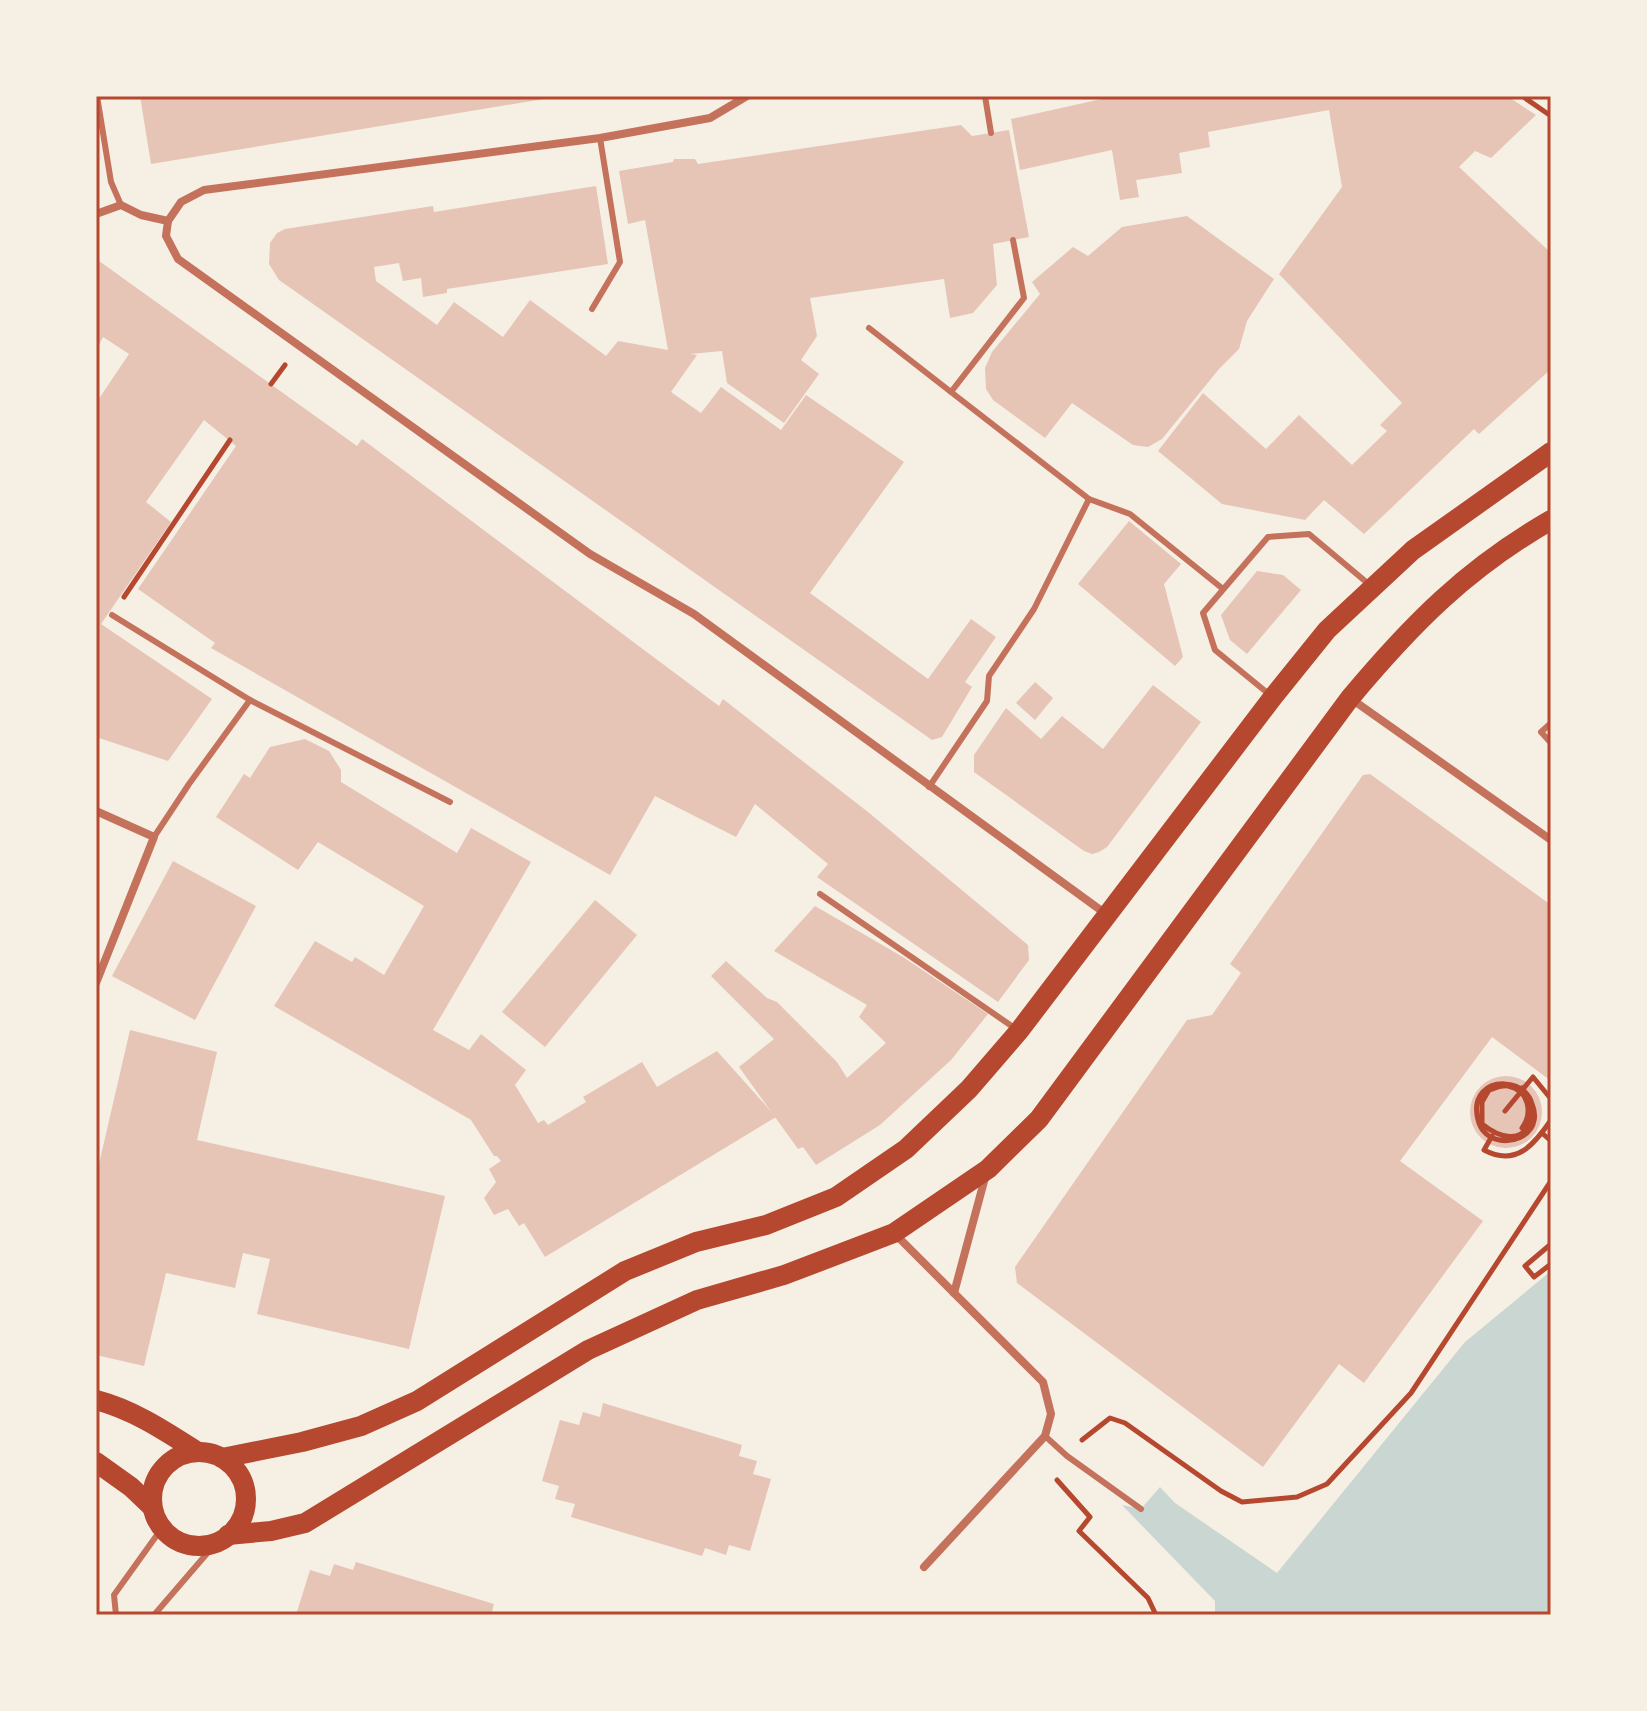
<svg xmlns="http://www.w3.org/2000/svg" width="1647" height="1711" font-family="'Fira Sans Condensed',sans-serif">
  <style>
    .water { fill: #c9d6d2 }
    .building { fill: #e6c5b7 }
    .lines { fill: none; stroke-linecap: round; stroke-linejoin: round }
    .path { stroke: #b5482f; stroke-width: 5 }
    .service { stroke: #c5725c; stroke-width: 6 }
    .minor { stroke: #c5725c; stroke-width: 8 }
    .primary { stroke: #b5482f; stroke-width: 20 }
    .neatline { fill: none; stroke: #b5482f; stroke-width: 3 }
  </style>
  <rect width="100%" height="100%" fill="#f6efe4"/>
  <!-- water -->
  <polygon class="water" points="1551,1271 1551,1615 1215,1615 1215,1601 1122,1505 1141,1509 1160,1487 1175,1503 1277,1573 1465,1342"/>
  <!-- building -->
  <g class="building">
    <polygon points="140,96 550,96 550,98 151,164"/>
    <polygon points="1115,96 1507,96 1536,115 1491,158 1475,151 1459,167 1551,253 1551,369 1479,434 1474,429 1364,534 1324,500 1305,520 1222,504 1158,451 1203,393 1266,449 1299,415 1352,465 1387,431 1380,425 1402,403 1279,274 1342,187 1329,110 1208,132 1210,147 1179,153 1182,173 1136,180 1139,197 1120,200 1112,150 1020,170 1011,119"/>
    <polygon points="961,125 972,136 1009,130 1029,237 993,244 997,285 973,313 950,318 944,279 810,298 817,336 801,360 819,374 784,423 727,383 722,351 690,354 697,355 671,392 701,413 721,387 781,430 806,395 904,462 810,593 928,679 971,619 996,637 965,682 972,687 942,737 932,740 279,280 269,264 270,243 277,233 285,229 433,206 434,212 596,186 608,264 447,289 447,293 423,297 421,278 403,281 399,263 374,267 376,281 437,325 454,302 503,337 530,300 606,356 618,341 668,350 645,220 628,224 619,171 673,162 674,159 695,159 698,164"/>
    <polygon points="1187,216 1274,279 1247,321 1239,349 1219,369 1162,439 1148,447 1133,445 1072,403 1045,438 993,400 986,389 985,368 992,352 1040,294 1032,282 1073,247 1088,256 1122,227"/>
    <polygon points="96,261 99,261 357,446 362,439 719,706 723,699 868,812 1028,945 1029,960 998,1002 817,877 828,864 755,804 736,837 655,796 610,875 211,648 215,643 138,589 236,446 204,420 146,502 171,522 101,624 212,699 168,761 96,737 96,403 129,354 103,337 96,351"/>
    <polygon points="1129,521 1181,564 1164,584 1183,657 1175,666 1078,584"/>
    <polygon points="1257,571 1283,575 1301,590 1247,654 1230,640 1221,615"/>
    <polygon points="1035,682 1053,698 1035,720 1016,703"/>
    <polygon points="1153,685 1201,722 1107,847 1099,852 1092,854 1084,851 974,772 974,755 1006,708 1041,739 1062,716 1103,749"/>
    <polygon points="305,739 329,751 341,770 341,782 457,853 471,828 531,862 433,1030 469,1050 481,1034 526,1070 515,1085 538,1123 544,1120 548,1125 586,1102 583,1097 642,1062 657,1087 717,1051 776,1117 545,1257 524,1223 519,1226 508,1209 494,1215 484,1198 496,1182 489,1169 501,1161 497,1156 494,1156 471,1120 274,1006 315,941 352,962 355,957 384,975 424,906 318,842 298,870 216,817 244,774 250,778 270,747"/>
    <polygon points="1370,774 1551,905 1551,1081 1492,1037 1400,1161 1483,1221 1364,1383 1339,1364 1263,1467 1017,1283 1015,1267 1187,1020 1212,1015 1241,973 1230,964 1363,775"/>
    <polygon points="173,861 256,906 195,1020 112,976"/>
    <polygon points="595,900 637,935 545,1047 502,1012"/>
    <polygon points="815,906 903,957 988,1014 951,1060 880,1125 816,1165 803,1147 798,1149 739,1067 774,1039 711,976 726,961 767,998 777,1002 837,1062 847,1078 886,1043 859,1017 867,1005 774,951"/>
    <polygon points="130,1030 217,1052 197,1140 445,1196 409,1349 257,1314 270,1259 243,1253 235,1288 166,1273 144,1366 96,1355 96,1177"/>
    <circle cx="1506" cy="1112" r="36"/>
    <polygon points="603,1403 742,1445 739,1456 757,1461 753,1474 771,1479 750,1551 729,1545 726,1555 705,1548 702,1556 571,1517 575,1504 555,1499 559,1486 542,1481 560,1420 579,1425 583,1412 600,1417"/>
    <polygon points="356,1562 494,1604 491,1615 296,1615 310,1570 330,1576 334,1564 353,1570"/>
  </g>
  <g class="lines">
    <!-- path -->
    <g class="path">
      <polyline points="1522,96 1551,116"/>
      <polyline points="271,384 285,365"/>
      <polyline points="124,597 230,440"/>
      <path d="M1522,1088C1564,1138 1488,1160 1478,1120C1465,1069 1544,1075 1531,1119C1523,1146 1498,1137 1482,1124V1102L1489,1090C1496,1088 1502,1085 1508,1086C1529,1090 1533,1113 1522,1128"/>
      <polyline points="1505,1111 1533,1077 1551,1099"/>
      <polyline points="1542,1133 1551,1141"/>
      <path d="M1492,1136L1484,1150C1516,1167 1534,1145 1551,1120"/>
      <polyline points="1551,1244 1525,1266 1534,1277 1551,1264"/>
      <polyline points="1082,1440 1110,1418 1125,1423 1221,1491 1242,1502 1297,1497 1327,1484 1411,1393 1551,1181"/>
      <polyline points="1057,1480 1090,1517 1079,1531 1148,1598 1156,1615"/>
    </g>
    <!-- service -->
    <g class="service">
      <polyline points="97,96 111,182 121,205"/>
      <polyline points="985,96 991,133"/>
      <polyline points="592,309 620,262 600,138"/>
      <polyline points="869,328 951,392"/>
      <polyline points="1089,499 1130,514 1223,589"/>
      <polyline points="112,615 250,700 189,784 154,837"/>
      <polyline points="1270,695 1215,650 1203,613 1268,537 1309,534 1371,586"/>
      <polyline points="250,700 450,802"/>
      <polyline points="1551,723 1541,732 1551,743"/>
      <polyline points="929,787 987,701 989,676 1034,609 1089,499 951,392 1024,298 1013,240"/>
      <polyline points="820,894 1016,1029"/>
      <polyline points="1045,1436 1067,1456 1141,1509"/>
      <polyline points="116,1615 114,1595 162,1528"/>
      <polyline points="154,1615 216,1543"/>
    </g>
    <!-- minor -->
    <g class="minor">
      <polyline points="747,96 710,118 600,138 204,190 181,202 168,221 166,236 178,259 590,554 694,614 1106,914"/>
      <polyline points="96,214 121,205 141,215 168,221"/>
      <polyline points="1350,698 1551,840"/>
      <polyline points="96,811 154,837 96,983"/>
      <polyline points="895,1234 1043,1382 1051,1414 1045,1436 924,1567"/>
      <polyline points="954,1293 986,1174"/>
    </g>
    <!-- primary -->
    <g class="primary">
      <path d="M96,1400C134,1410 165,1431 198,1452"/>
      <circle cx="199" cy="1499" r="47"/>
      <polyline points="222,1458 302,1442 361,1426 417,1401 625,1271 696,1242 766,1225 836,1197 906,1149 969,1089 1019,1031 1273,697 1327,630 1413,550 1551,452"/>
      <polyline points="96,1462 131,1487 152,1507"/>
      <path d="M228,1535L271,1531L305,1523L588,1350L697,1300L784,1275L894,1233L988,1169L1039,1119L1350,698C1412,624 1466,569 1551,520"/>
    </g>
  </g>
  <!-- border -->
  <rect width="1647" height="1711" fill="none" stroke="#f6efe4" stroke-width="196"/>
  <rect x="98" y="98" width="1451" height="1515" class="neatline"/>
</svg>
